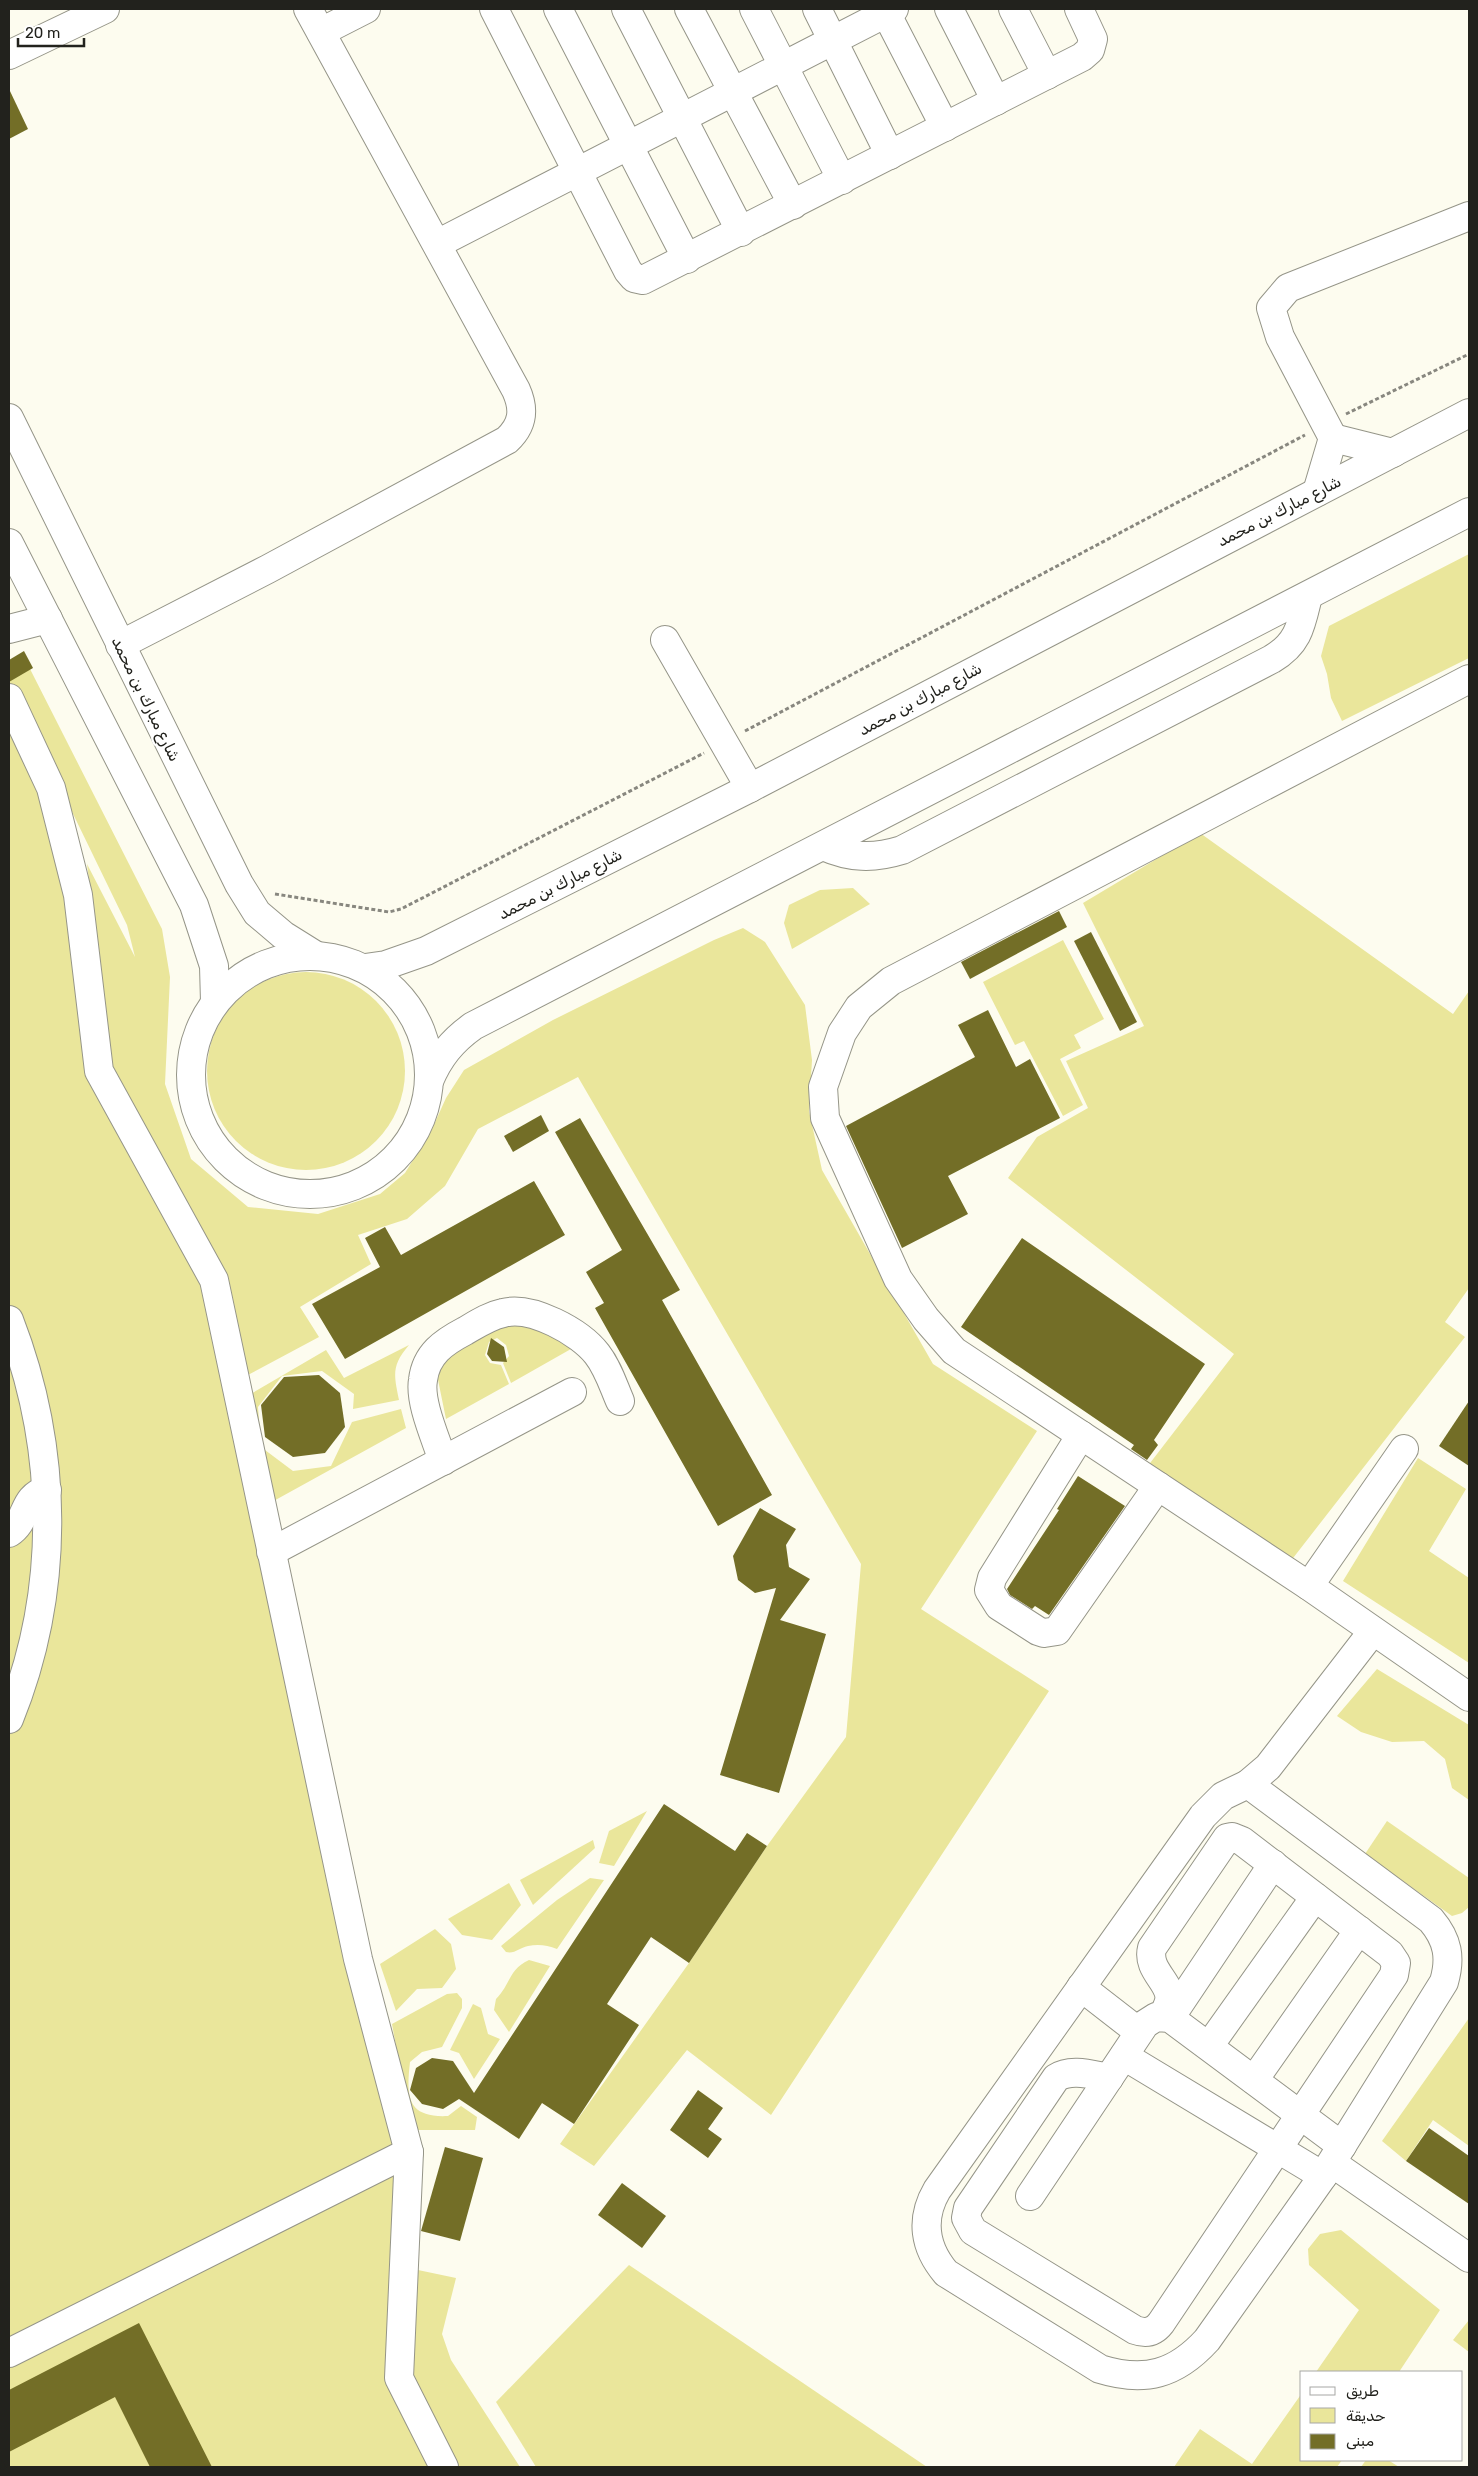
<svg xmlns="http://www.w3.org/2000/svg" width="1478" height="2476" font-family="Rubik,'Noto Sans Arabic',sans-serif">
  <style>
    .green { fill: #eae69b }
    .building { fill: #736e27 }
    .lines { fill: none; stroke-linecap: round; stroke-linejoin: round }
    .minor-casing { stroke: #959588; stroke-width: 30 }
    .path { stroke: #88877f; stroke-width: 3; stroke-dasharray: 4 2.5; stroke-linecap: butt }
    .minor { stroke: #fff; stroke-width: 28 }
    .labels { text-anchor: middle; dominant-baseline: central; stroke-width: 4.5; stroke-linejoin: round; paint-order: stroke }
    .street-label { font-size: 16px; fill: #22221d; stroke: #fff }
  </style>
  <rect width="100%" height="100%" fill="#fdfcef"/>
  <!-- green -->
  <g class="green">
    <polygon points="1469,554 1469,658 1342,721 1331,698 1327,674 1321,656 1329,626"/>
    <polygon points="29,667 162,929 170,977 165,1084 191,1159 248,1207 318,1214 380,1194 405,1173 432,1129 446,1098 464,1070 553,1020 714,940 743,928 765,942 805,1005 812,1060 809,1111 822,1170 933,1364 1037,1431 921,1609 1049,1691 771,2115 687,2050 594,2166 560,2144 689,1963 767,1846 846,1737 861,1564 578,1077 478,1129 445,1186 407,1219 358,1235 371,1264 300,1307 319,1337 246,1376 115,1087 87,864 135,957 127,925 9,682 9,674"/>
    <polygon points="9,699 77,838 113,1095 166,1194 214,1322 420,2194 418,2270 456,2278 442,2334 451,2360 520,2467 9,2467"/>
    <polygon points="1200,833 1453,1014 1469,991 1469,1288 1445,1322 1465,1337 1290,1562 1147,1467 1234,1354 1008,1178 1037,1137 1088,1108 1066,1061 1144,1026 1083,903"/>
    <polygon points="853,888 870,904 792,949 784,923 789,905 820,890"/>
    <polygon points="1063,940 1104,1019 1074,1035 1081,1048 1060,1059 1083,1105 1063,1116 1024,1041 1015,1045 983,982"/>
    <circle cx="306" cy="1071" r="99"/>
    <polygon points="510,1318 578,1345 511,1383 503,1363 509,1356 506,1345 497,1338 489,1342 485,1355 490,1363 501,1365 509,1384 446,1419 437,1375 443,1358"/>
    <path d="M409,1345C391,1366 394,1375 399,1400L353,1409L354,1394L322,1371L282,1376L258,1407L261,1447L293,1471L331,1466L352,1422L401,1409L406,1428L270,1503L249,1395L326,1350L344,1378Z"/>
    <polygon points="1418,1458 1466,1489 1429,1551 1469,1578 1469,1663 1343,1581"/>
    <polygon points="1377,1669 1469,1725 1469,1800 1452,1788 1445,1759 1424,1741 1392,1742 1361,1732 1337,1716"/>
    <polygon points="647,1811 614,1866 599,1863 609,1831"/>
    <polygon points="1387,1821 1469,1878 1469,1907 1462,1913 1452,1916 1365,1854"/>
    <polygon points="593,1840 595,1848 533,1905 520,1880"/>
    <path d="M590,1878L604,1880L557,1949C547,1945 538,1944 528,1946C519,1948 515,1954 506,1952L501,1946L557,1900Z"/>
    <polygon points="509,1883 521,1905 492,1940 462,1935 448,1919"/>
    <polygon points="435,1929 451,1944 456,1969 442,1988 417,1989 396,2011 380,1964"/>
    <path d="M529,1960L550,1966L509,2032L494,2010L496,1999C511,1984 508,1970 529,1960Z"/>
    <path d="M457,1993L462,1999V2008L442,2047L422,2052L410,2062C406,2097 407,2118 448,2116L461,2106L477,2117L475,2130H411L392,2024L447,1994Z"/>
    <polygon points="473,2004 481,2008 488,2034 500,2039 474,2079 459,2053 450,2050"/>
    <polygon points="1469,2018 1469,2146 1433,2120 1406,2161 1382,2141"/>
    <polygon points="1341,2230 1440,2310 1399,2372 1316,2372 1359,2310 1309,2265 1308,2249 1320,2234"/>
    <polygon points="629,2265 927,2467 536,2467 496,2402"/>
    <polygon points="1469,2320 1469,2352 1453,2340"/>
    <polygon points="1302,2393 1302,2460 1342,2460 1337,2467 1174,2467 1200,2429 1252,2464"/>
    <polygon points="1366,2460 1388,2460 1399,2467 1361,2467"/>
  </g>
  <!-- building -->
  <g class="building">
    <polygon points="9,89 28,129 9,139"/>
    <polygon points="24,651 33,668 9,682 9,660"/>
    <polygon points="1059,911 1067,927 970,979 961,962"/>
    <polygon points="1091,932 1137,1022 1120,1031 1074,941"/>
    <polygon points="988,1010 1016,1067 1030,1059 1060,1118 948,1176 968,1214 902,1248 846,1126 975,1057 958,1025"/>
    <polygon points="541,1115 549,1131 513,1152 504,1136"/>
    <polygon points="580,1118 680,1290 662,1300 772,1495 718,1526 595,1308 604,1303 586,1272 622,1250 555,1132"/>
    <polygon points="534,1181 565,1235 345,1359 312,1304 380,1267 365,1238 385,1227 401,1255"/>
    <polygon points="1022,1238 1205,1364 1154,1440 1158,1445 1147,1460 1131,1449 1134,1445 961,1327"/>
    <polygon points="491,1338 504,1347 507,1362 492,1361 487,1354"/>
    <polygon points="319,1375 340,1393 345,1427 325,1453 293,1457 265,1437 261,1405 284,1377"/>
    <polygon points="1469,1401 1469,1466 1439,1446"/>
    <polygon points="1078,1476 1125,1506 1049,1615 1035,1606 1032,1609 1010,1595 1007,1589 1059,1510 1057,1509"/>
    <polygon points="760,1508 796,1529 786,1545 789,1567 810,1579 780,1620 826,1634 779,1793 720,1775 776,1588 755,1593 738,1580 733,1556"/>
    <polygon points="664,1804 735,1851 747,1833 767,1846 689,1963 651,1937 607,2004 639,2025 574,2124 542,2103 519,2139 459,2099 443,2109 422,2104 410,2090 416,2068 432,2058 453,2061 474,2093"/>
    <polygon points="698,2090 723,2108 708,2129 722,2139 708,2158 670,2130"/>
    <polygon points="1429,2128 1469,2156 1469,2204 1406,2161"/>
    <polygon points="445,2147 483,2158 460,2241 421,2231"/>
    <polygon points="622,2183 666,2216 642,2248 598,2215"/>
    <polygon points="139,2323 212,2467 150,2467 115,2397 9,2452 9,2390"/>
  </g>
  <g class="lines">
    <defs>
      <g id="minor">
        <polyline points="494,9 628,271 634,278 643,280 1082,57 1090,50 1093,39 1079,9"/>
        <polyline points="558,9 687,259"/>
        <polyline points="626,9 741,232"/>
        <polyline points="689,9 793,205"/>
        <polyline points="754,9 842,180"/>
        <polyline points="817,9 890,155"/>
        <polyline points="884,9 945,127"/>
        <polyline points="949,9 996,101"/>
        <polyline points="1013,9 1047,75"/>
        <polyline points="321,32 366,9"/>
        <polyline points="9,55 105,9"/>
        <polyline points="437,244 894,9"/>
        <polyline points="9,418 239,884 257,913 283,935 315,955"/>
        <polyline points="1333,438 1393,453"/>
        <polyline points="1317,492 1333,438 1280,337 1271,308 1288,288 1469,216"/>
        <polyline points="9,543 194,905 214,966 215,1002"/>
        <polyline points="9,629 48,619"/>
        <polyline points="665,640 750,788"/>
        <path d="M120,645L268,569L507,440C523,425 525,410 516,390L308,9"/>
        <polyline points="1469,679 891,981 859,1007 842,1033 823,1087 825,1118 898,1279 926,1319 954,1351 1309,1586 1469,1697"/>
        <polyline points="9,698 51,788 78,895 99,1071 214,1280 358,1959 409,2152 399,2378 444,2467"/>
        <path d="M823,846C850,858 873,859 902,850L1272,659C1299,643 1301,625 1308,596"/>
        <circle cx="310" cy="1075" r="119"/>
        <polyline points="365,968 386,965 426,951 750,788 1469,413"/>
        <path d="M429,1081C439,1057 452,1041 473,1026L1469,512"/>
        <path d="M9,1320C59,1449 61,1591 9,1719"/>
        <polyline points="1081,1435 992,1578 989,1590 999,1606 1038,1631 1044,1633 1057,1631 1158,1486"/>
        <path d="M443,1461C436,1439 419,1402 423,1380C426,1354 444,1342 465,1331C477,1324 489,1316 503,1313C531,1305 580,1332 597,1354C608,1368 613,1385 620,1401"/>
        <path d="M9,1533C29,1520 21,1497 47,1490"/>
        <polyline points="271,1552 572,1392"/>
        <polyline points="1309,1586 1404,1449"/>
        <path d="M1248,1784L1431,1920C1448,1940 1451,1958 1444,1982L1323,2176L1207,2340C1176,2374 1145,2383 1100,2369L946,2273C924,2247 920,2219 937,2190L1203,1816L1223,1796Z"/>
        <polyline points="1248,1784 1268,1767 1373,1631"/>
        <polyline points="1081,1987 1139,2032"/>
        <polyline points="1170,2018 1273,1864"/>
        <polyline points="1209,2046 1315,1897"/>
        <polyline points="1124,2056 1323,2176"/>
        <path d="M1109,2078C1092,2075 1071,2068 1056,2078L968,2208L966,2218L973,2231L1135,2330C1146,2334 1154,2332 1161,2323L1394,1975L1396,1963L1390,1954L1242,1841L1232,1837L1227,1838L1152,1948C1146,1971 1173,1983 1169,2001C1168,2006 1165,2011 1163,2016"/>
        <polyline points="1254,2080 1359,1930"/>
        <polyline points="1332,2163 1469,2258"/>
        <polyline points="1030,2196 1145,2024 1156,2017 1170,2018 1342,2146"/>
        <polyline points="9,2353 409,2152"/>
      </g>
    </defs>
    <!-- minor casing -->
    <use href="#minor" class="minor-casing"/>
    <!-- path -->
    <g class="path">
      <polyline points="1346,414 1469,354"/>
      <polyline points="745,731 1305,435"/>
      <polyline points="275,894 389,912 401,909 704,753"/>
    </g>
    <!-- minor -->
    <use href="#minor" class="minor"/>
  </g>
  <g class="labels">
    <!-- street labels -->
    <g class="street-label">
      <text transform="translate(1279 511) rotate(-27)">شارع مبارك بن محمد</text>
      <text transform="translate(146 699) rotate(64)">شارع مبارك بن محمد</text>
      <text transform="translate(920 699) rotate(-28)">شارع مبارك بن محمد</text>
      <text transform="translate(560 884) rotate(-27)">شارع مبارك بن محمد</text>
    </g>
  </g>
  <!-- border -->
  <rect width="1478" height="2476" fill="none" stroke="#22221d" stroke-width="20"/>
  <!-- legend -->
  <rect x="1300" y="2371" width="162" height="90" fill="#ffffff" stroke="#a7a7a5"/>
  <rect x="1310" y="2387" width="25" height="8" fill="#ffffff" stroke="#a7a7a5"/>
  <text x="1346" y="2396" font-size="15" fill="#22221d">طريق</text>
  <rect x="1310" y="2408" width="25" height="15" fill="#eae69b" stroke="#a7a7a5"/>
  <text x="1346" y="2421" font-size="15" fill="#22221d">حديقة</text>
  <rect x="1310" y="2434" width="25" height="15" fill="#736e27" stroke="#a7a7a5"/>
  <text x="1346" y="2446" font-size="15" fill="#22221d">مبنى</text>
  <!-- scale -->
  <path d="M18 38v8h66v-8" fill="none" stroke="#22221d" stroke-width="2.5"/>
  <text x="25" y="38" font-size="15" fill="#22221d" stroke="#ffffff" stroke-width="4" paint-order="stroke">20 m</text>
</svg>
